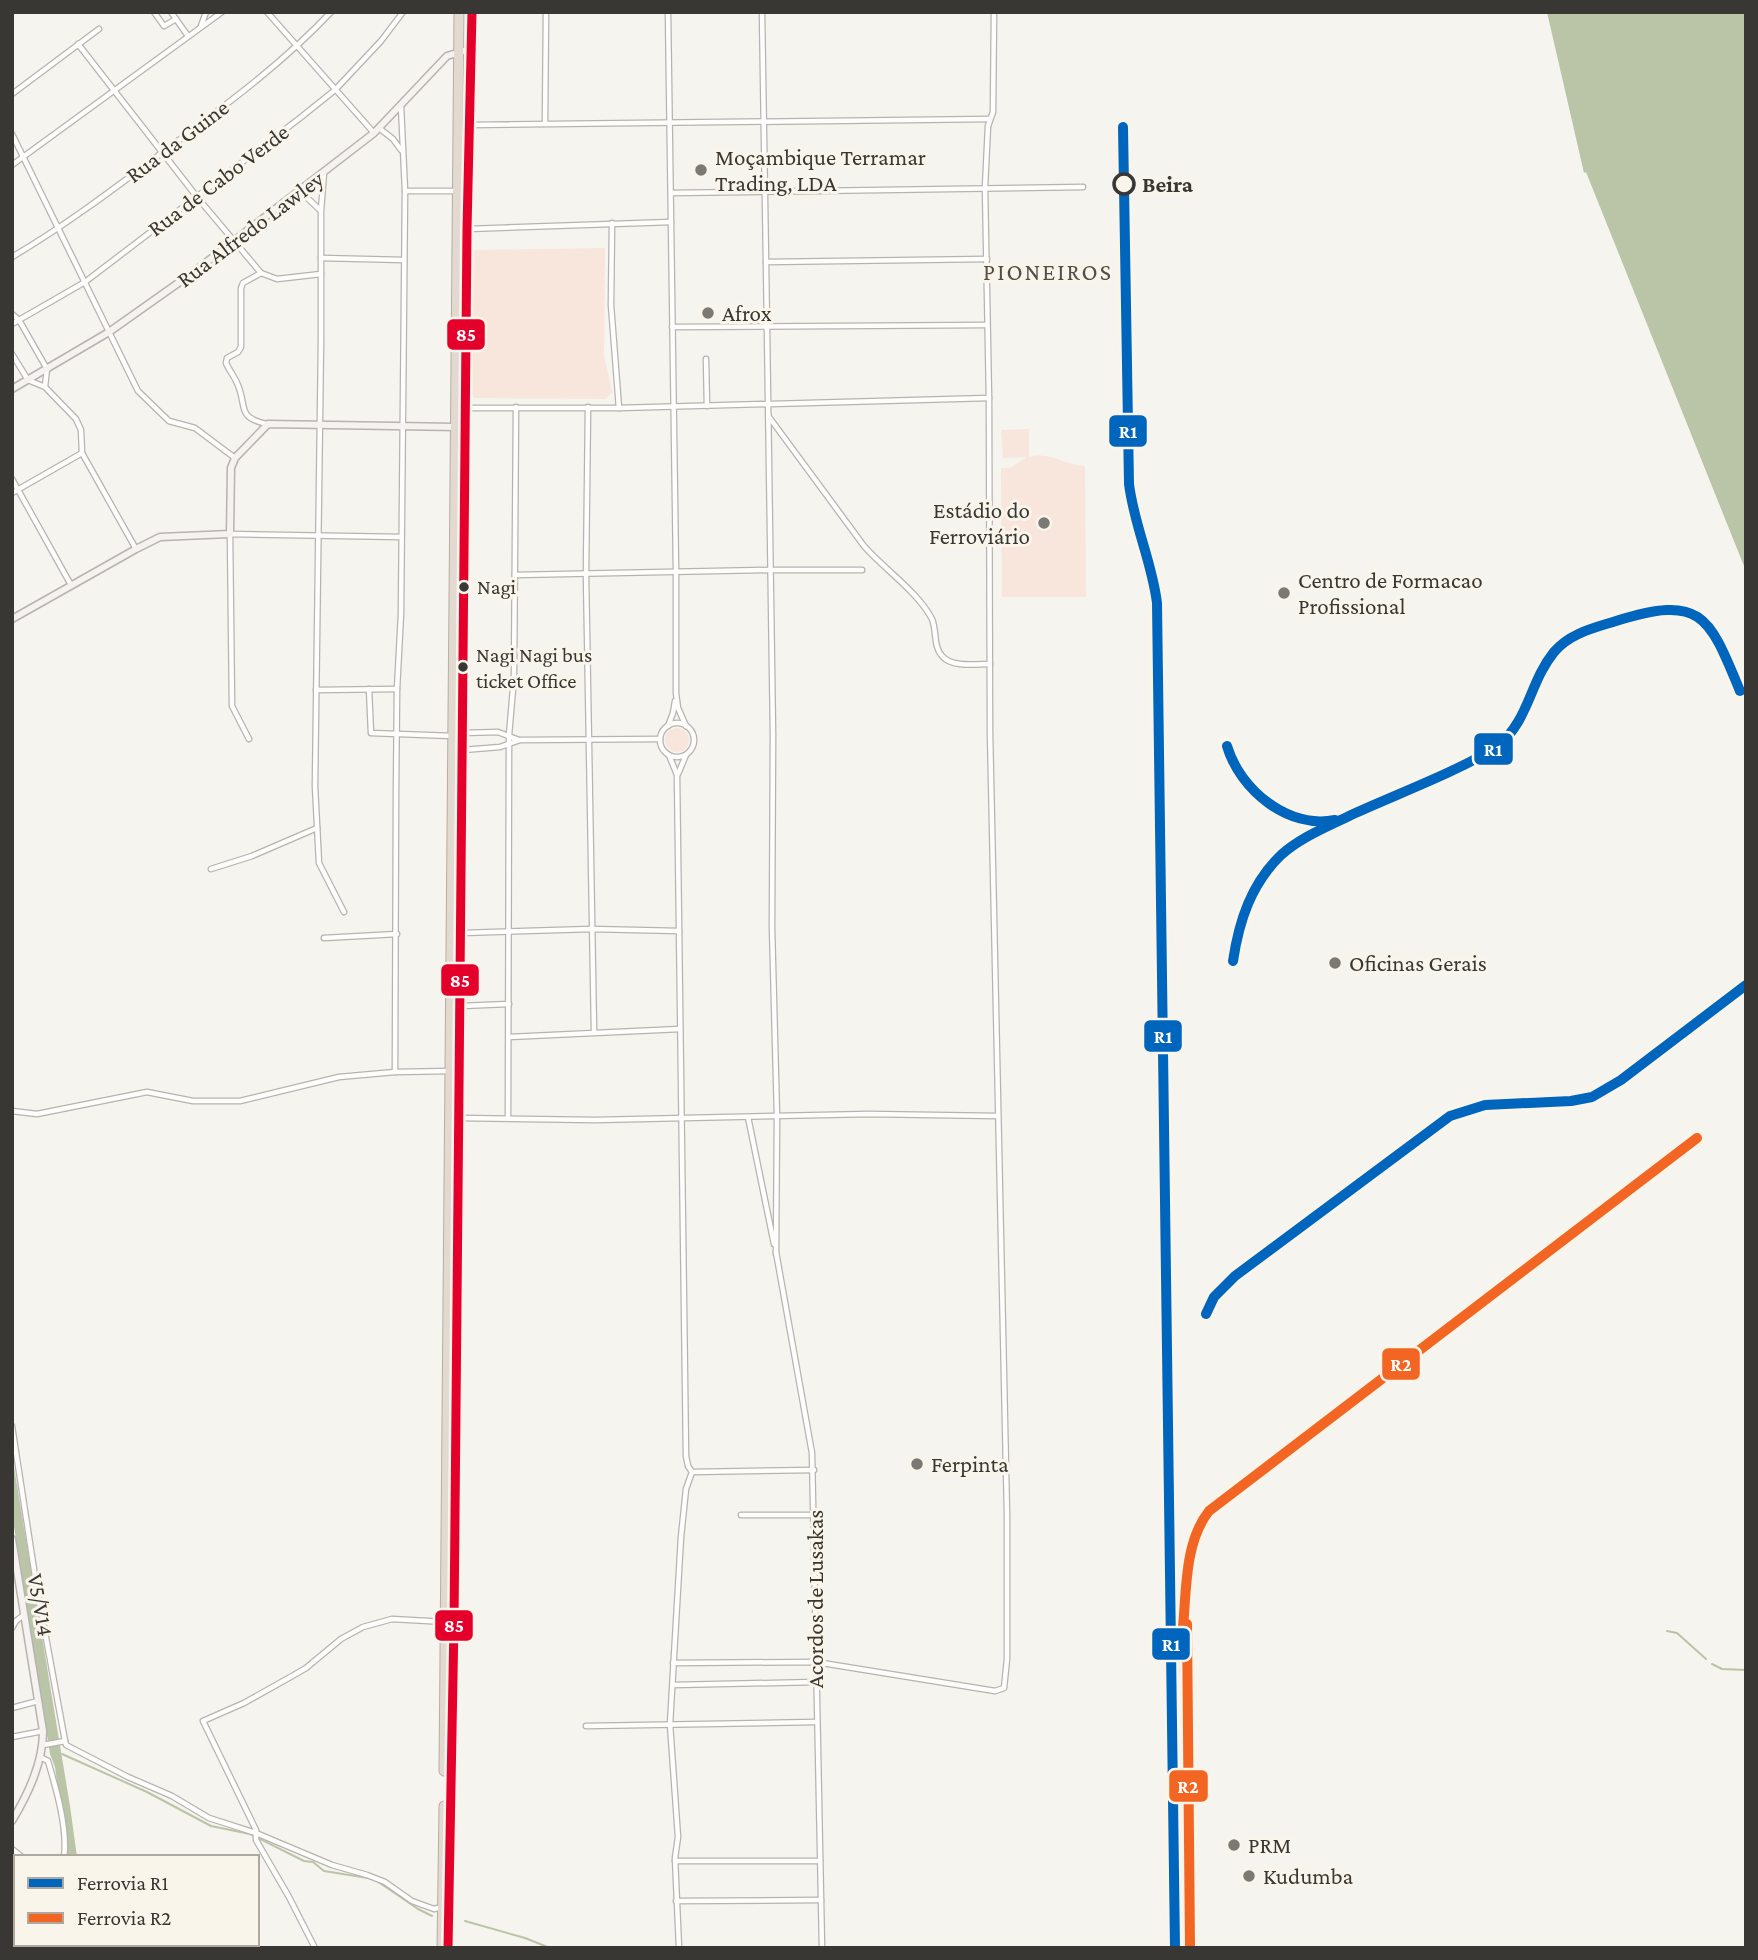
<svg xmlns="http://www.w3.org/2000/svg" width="1758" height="1960" font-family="'Crimson Pro',serif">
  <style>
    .green { fill: #f8e5dc }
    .water { fill: #bac4a7 }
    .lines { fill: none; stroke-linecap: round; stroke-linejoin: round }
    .stream { stroke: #bac4a7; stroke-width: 2 }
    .street-casing { stroke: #b6b4b0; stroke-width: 7 }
    .secondary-casing { stroke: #b6b4b0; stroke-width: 9 }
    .highway-casing { stroke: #b8ada2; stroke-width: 11 }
    .street { stroke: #fefdfc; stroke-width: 4.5 }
    .secondary { stroke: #f5f2f0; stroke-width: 6 }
    .highway { stroke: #e2d9d0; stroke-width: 9 }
    .rail-casing { stroke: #cdccca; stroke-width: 4.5 }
    .rail { stroke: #faf5eb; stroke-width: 2; stroke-dasharray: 5; stroke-linecap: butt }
    .bus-1-casing { stroke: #faf5eb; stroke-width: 14 }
    .bus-1 { stroke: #e4002b; stroke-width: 9 }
    .rail-1-casing { stroke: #faf5eb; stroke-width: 16 }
    .rail-2-casing { stroke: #faf5eb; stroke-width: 16 }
    .rail-1 { stroke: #0065bd; stroke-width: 10 }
    .rail-2 { stroke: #f26522; stroke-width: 10 }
    .poi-dot { fill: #7b7974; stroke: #faf5eb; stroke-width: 2.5 }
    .stop-dot { fill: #faf5eb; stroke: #393733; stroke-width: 3.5 }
    .bus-dot { fill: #393733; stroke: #faf5eb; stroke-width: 2.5 }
    .labels { text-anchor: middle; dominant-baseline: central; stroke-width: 6; stroke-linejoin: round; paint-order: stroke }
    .bus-label { font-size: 21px; fill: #393733; stroke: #faf5eb; text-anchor: start }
    .street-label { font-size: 23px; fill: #393733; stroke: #faf5eb }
    .poi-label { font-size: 23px; fill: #393733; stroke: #faf5eb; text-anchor: start }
    .stop-label { font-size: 23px; font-weight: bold; fill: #393733; stroke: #faf5eb; text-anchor: start }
    .neighbourhood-label { font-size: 24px; letter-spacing: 2px; fill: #545048; stroke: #faf5eb }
    .line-badge { stroke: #faf5eb; stroke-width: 2.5 }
    .badge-label { font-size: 19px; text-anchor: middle; font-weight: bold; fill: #fff }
  </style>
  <rect width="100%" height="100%" fill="#f6f4ee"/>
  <!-- green -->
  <g class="green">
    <polygon points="605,248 604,355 612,392 606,399 474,398 472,394 473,250"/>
    <path d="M1029,429V457C1051,451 1065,466 1085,466L1086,597H1002L1001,468H1010L1027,457L1003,458L1001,430Z"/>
    <circle cx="677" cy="740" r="12"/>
  </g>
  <!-- water -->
  <g class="water">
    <polygon points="1547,12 1746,12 1746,571 1586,172 1584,173"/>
    <polygon points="12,1455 70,1806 77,1857 67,1857 55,1767 50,1754 12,1514"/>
  </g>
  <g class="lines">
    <!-- stream -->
    <g class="stream">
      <polyline points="1667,1631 1677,1633 1706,1659"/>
      <polyline points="1712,1664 1722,1669 1746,1670"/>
      <polyline points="62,1754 147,1792 211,1826 250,1834 304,1861 313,1862 324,1871 368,1878"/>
      <polyline points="377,1881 418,1909 432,1916"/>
      <polyline points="465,1921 525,1938 550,1948"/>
    </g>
    <defs>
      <g id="street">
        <polyline points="154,12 164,26 176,19"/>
        <polyline points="171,12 188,36"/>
        <polyline points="267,12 374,133"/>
        <polyline points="668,12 676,571 676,693 678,708 686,726"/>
        <polyline points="762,12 766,262"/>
        <polyline points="201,26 206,12"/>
        <polyline points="78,44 197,197 261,273 277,279 321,274"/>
        <polyline points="12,94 99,29"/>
        <polyline points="545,123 546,12"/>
        <polyline points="469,125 990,119"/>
        <polyline points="379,128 393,139 401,150"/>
        <polyline points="12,134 138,391 169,421 195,428 235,458"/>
        <polyline points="12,165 222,12"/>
        <polyline points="324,173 321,211 321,341 315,786 319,863 344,912"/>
        <polyline points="300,191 320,210"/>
        <polyline points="405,191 457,191"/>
        <polyline points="671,193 1083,187"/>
        <polyline points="612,223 611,305 619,408"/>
        <polyline points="468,229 671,222"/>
        <path d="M12,257C68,224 119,185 171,146C227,104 283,63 331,12"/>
        <polyline points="321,258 404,260"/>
        <path d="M261,273L243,283L241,288V347L238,352L227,358L226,363C229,370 234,376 237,383C248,406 235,417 267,424"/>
        <polyline points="12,314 19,320 47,369 45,386"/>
        <polyline points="12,324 85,282 300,118 335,90 381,41 403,12"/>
        <polyline points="672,327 987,325"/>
        <polyline points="12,354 28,380 45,387 76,419 81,430 82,453 136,549"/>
        <polyline points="706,359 707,406"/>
        <polyline points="588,407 586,574 594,1032"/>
        <polyline points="467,408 619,408 989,398"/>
        <path d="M769,417L864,546C884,569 918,592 932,619C937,631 933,646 942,656C952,668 977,664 990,664"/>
        <polyline points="12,479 71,585"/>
        <polyline points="12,493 82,453"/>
        <polyline points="515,575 770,570 862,570"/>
        <polyline points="369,689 371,733 453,736"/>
        <polyline points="316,690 397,689"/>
        <circle cx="677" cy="740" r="17"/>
        <polyline points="668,726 673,713 675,701"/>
        <polyline points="463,733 498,732 519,740"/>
        <polyline points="249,739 232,706 230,534 401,537"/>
        <polyline points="463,750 500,747 520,740 660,739"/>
        <polyline points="669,755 677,775 686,1456 688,1466 692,1472 686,1489 681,1537 670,1724 678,1837 675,1858 679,1948"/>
        <polyline points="678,774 686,755"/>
        <polyline points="211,869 252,856 317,828"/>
        <polyline points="462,933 591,929 679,931"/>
        <polyline points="324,938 397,934"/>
        <polyline points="461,1006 509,1004"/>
        <polyline points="509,1037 680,1029"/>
        <polyline points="395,1072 396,795 397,689 401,614 405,191 401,106"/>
        <polyline points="12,1111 37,1114 147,1092 193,1101 240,1101 339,1077 395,1072 451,1071"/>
        <polyline points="748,1117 774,1244"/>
        <polyline points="459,1118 595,1120 869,1114 997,1116"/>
        <polyline points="508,1118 509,735 514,677 516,407"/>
        <polyline points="776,1252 812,1453 822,1948"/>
        <polyline points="776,1254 777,1116 772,927 773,735 766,262 987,259"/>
        <polyline points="12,1426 37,1589 65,1741"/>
        <polyline points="692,1472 814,1470"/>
        <polyline points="741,1515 815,1515"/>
        <polyline points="12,1628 16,1621 25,1614"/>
        <polyline points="673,1663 816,1662 995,1691 1004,1688 1007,1659 1007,1515 990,732 989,398 985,187 988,126 993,112 994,12"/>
        <polyline points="673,1685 816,1682"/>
        <polyline points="12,1708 38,1701"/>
        <polyline points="586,1726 816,1722"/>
        <polyline points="12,1737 43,1731"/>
        <polyline points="65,1741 66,1745 128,1777 172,1796 209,1818 256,1833 332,1865 367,1875 385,1882 412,1901 434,1909 442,1907"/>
        <polyline points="43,1745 65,1741"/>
        <path d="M40,1757L48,1761C56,1788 68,1829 64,1857"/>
        <polyline points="12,1849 22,1857"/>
        <polyline points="675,1861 820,1861"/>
        <polyline points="12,1893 16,1896"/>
        <polyline points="676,1901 821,1900"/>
        <polyline points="12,1929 16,1925"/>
        <polyline points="44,1948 44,1944"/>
        <polyline points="315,1948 289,1897 256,1840 256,1830 203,1721 244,1703 294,1675 306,1668 341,1639 363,1627 392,1619 446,1622"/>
      </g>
      <g id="secondary">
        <polyline points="12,389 109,332 191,274 374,133 447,56 470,49"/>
        <polyline points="12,619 136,549 160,537 230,534 231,468 235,458 268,424 457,427"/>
        <path d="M12,1539L43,1731C43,1763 28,1794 12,1821"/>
      </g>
      <g id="highway">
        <polyline points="444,1771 459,12"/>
        <polyline points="442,1948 444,1806"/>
        <polyline points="448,1948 454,1623 467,229 472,12"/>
      </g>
    </defs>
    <!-- street casing -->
    <use href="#street" class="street-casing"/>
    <!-- secondary casing -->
    <use href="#secondary" class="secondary-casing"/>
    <!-- highway casing -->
    <use href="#highway" class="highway-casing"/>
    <!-- street -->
    <use href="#street" class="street"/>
    <!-- secondary -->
    <use href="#secondary" class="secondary"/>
    <!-- highway -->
    <use href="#highway" class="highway"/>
    <defs>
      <g id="rail">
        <path d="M1227,746C1240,791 1285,825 1332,821"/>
        <path d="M1233,961C1239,921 1251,884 1281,855C1301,837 1327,827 1351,815C1399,793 1452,774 1497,747C1530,719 1529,683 1554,652C1570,633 1594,628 1616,621C1702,594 1709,616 1740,691"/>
        <polyline points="1206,1314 1214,1297 1235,1276 1450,1116 1485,1105 1571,1101 1592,1097 1621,1080 1746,985"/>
        <polyline points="1187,1662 1190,1948"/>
        <polyline points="1178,1948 1175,1695 1186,1603 1190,1549 1198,1525 1209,1511 1697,1138"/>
      </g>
    </defs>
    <!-- rail casing -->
    <use href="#rail" class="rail-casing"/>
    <!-- rail -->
    <use href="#rail" class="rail"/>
    <defs>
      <polyline id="bus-1" points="448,1948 454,1623 467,229 472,12"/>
    </defs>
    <!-- bus-1 casing -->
    <use href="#bus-1" class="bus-1-casing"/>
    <!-- bus-1 -->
    <use href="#bus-1" class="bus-1"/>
    <defs>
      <g id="rail-1">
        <path d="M1123,127L1129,484C1134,525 1152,562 1157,603L1175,1948"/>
        <path d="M1227,746C1240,790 1288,829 1335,820"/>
        <path d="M1233,961C1239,921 1251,884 1281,855C1301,837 1327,827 1351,815C1399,793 1452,774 1497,747C1530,719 1529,683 1554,652C1570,633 1594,628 1616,621C1702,594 1709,616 1740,691"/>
        <polyline points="1206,1314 1214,1297 1235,1276 1450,1116 1485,1105 1571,1101 1592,1097 1621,1080 1746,985"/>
      </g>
      <g id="rail-2">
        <polyline points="1187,1624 1190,1948"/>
        <path d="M1182,1637C1187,1595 1183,1544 1209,1511L1697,1138"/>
      </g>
    </defs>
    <!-- rail-1 casing -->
    <use href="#rail-1" class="rail-1-casing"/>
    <!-- rail-2 casing -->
    <use href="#rail-2" class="rail-2-casing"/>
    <!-- rail-1 -->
    <use href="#rail-1" class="rail-1"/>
    <!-- rail-2 -->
    <use href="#rail-2" class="rail-2"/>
  </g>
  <!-- markers -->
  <g class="poi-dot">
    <circle cx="701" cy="170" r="7"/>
    <circle cx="708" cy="313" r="7"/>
    <circle cx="1044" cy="523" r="7"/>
    <circle cx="1284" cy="593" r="7"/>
    <circle cx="1335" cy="963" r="7"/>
    <circle cx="917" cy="1464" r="7"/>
    <circle cx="1234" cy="1845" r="7"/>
    <circle cx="1249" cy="1876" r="7"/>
  </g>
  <circle class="stop-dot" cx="1124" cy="184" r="10"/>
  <g class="bus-dot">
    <circle cx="464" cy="587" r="6"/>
    <circle cx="463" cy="667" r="6"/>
  </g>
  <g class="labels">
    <!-- bus labels -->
    <g class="bus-label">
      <text x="477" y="587">Nagi</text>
      <text x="476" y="655">Nagi Nagi bus<tspan x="476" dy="26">ticket Office</tspan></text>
    </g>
    <!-- street labels -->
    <g class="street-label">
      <text transform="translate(177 141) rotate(-37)">Rua da Guine</text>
      <text transform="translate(218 180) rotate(-37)">Rua de Cabo Verde</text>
      <text transform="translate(250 229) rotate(-37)">Rua Alfredo Lawley</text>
      <text transform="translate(815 1599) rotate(-90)">Acordos de Lusakas</text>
      <text transform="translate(41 1605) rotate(80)">V5/V14</text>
    </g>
    <!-- poi labels -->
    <g class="poi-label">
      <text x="715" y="157">Moçambique Terramar<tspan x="715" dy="26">Trading, LDA</tspan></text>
      <text x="722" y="313">Afrox</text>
      <text x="1030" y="510" text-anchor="end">Estádio do<tspan x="1030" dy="26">Ferroviário</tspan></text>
      <text x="1298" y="580">Centro de Formacao<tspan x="1298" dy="26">Profissional</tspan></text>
      <text x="1349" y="963">Oficinas Gerais</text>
      <text x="931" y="1464">Ferpinta</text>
      <text x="1248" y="1845">PRM</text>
      <text x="1263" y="1876">Kudumba</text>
    </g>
    <!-- stop labels -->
    <g class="stop-label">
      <text x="1142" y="184">Beira</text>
    </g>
    <!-- neighbourhood labels -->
    <g class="neighbourhood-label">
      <text x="1048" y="271">PIONEIROS</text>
    </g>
  </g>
  <g class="line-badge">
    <rect x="446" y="318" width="40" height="33" rx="7" fill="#e4002b"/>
    <rect x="1108" y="414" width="40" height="34" rx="7" fill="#0065bd"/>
    <rect x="1473" y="732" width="41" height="34" rx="7" fill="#0065bd"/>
    <rect x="440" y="963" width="40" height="34" rx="7" fill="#e4002b"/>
    <rect x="1143" y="1019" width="40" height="34" rx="7" fill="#0065bd"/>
    <rect x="1381" y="1347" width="40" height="34" rx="7" fill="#f26522"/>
    <rect x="434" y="1609" width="40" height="33" rx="7" fill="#e4002b"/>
    <rect x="1151" y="1627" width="40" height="34" rx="7" fill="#0065bd"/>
    <rect x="1168" y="1769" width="41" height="34" rx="7" fill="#f26522"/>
  </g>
  <g class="badge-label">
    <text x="466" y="341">85</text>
    <text x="1128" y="438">R1</text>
    <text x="1493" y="756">R1</text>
    <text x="460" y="987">85</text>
    <text x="1163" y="1043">R1</text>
    <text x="1401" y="1371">R2</text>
    <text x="454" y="1632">85</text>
    <text x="1171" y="1651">R1</text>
    <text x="1188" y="1793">R2</text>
  </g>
  <!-- border -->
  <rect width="1758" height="1960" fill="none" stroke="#393733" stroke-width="28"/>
  <!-- legend -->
  <rect x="14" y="1855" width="245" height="91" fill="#faf5eb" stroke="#ada9a1" stroke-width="2"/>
  <rect x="28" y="1878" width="35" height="10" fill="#0065bd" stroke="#ada9a1" stroke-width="2"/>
  <text x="77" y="1890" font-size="21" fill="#393733">Ferrovia R1</text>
  <rect x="28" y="1913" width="35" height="10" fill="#f26522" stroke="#ada9a1" stroke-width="2"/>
  <text x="77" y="1925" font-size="21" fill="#393733">Ferrovia R2</text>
</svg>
